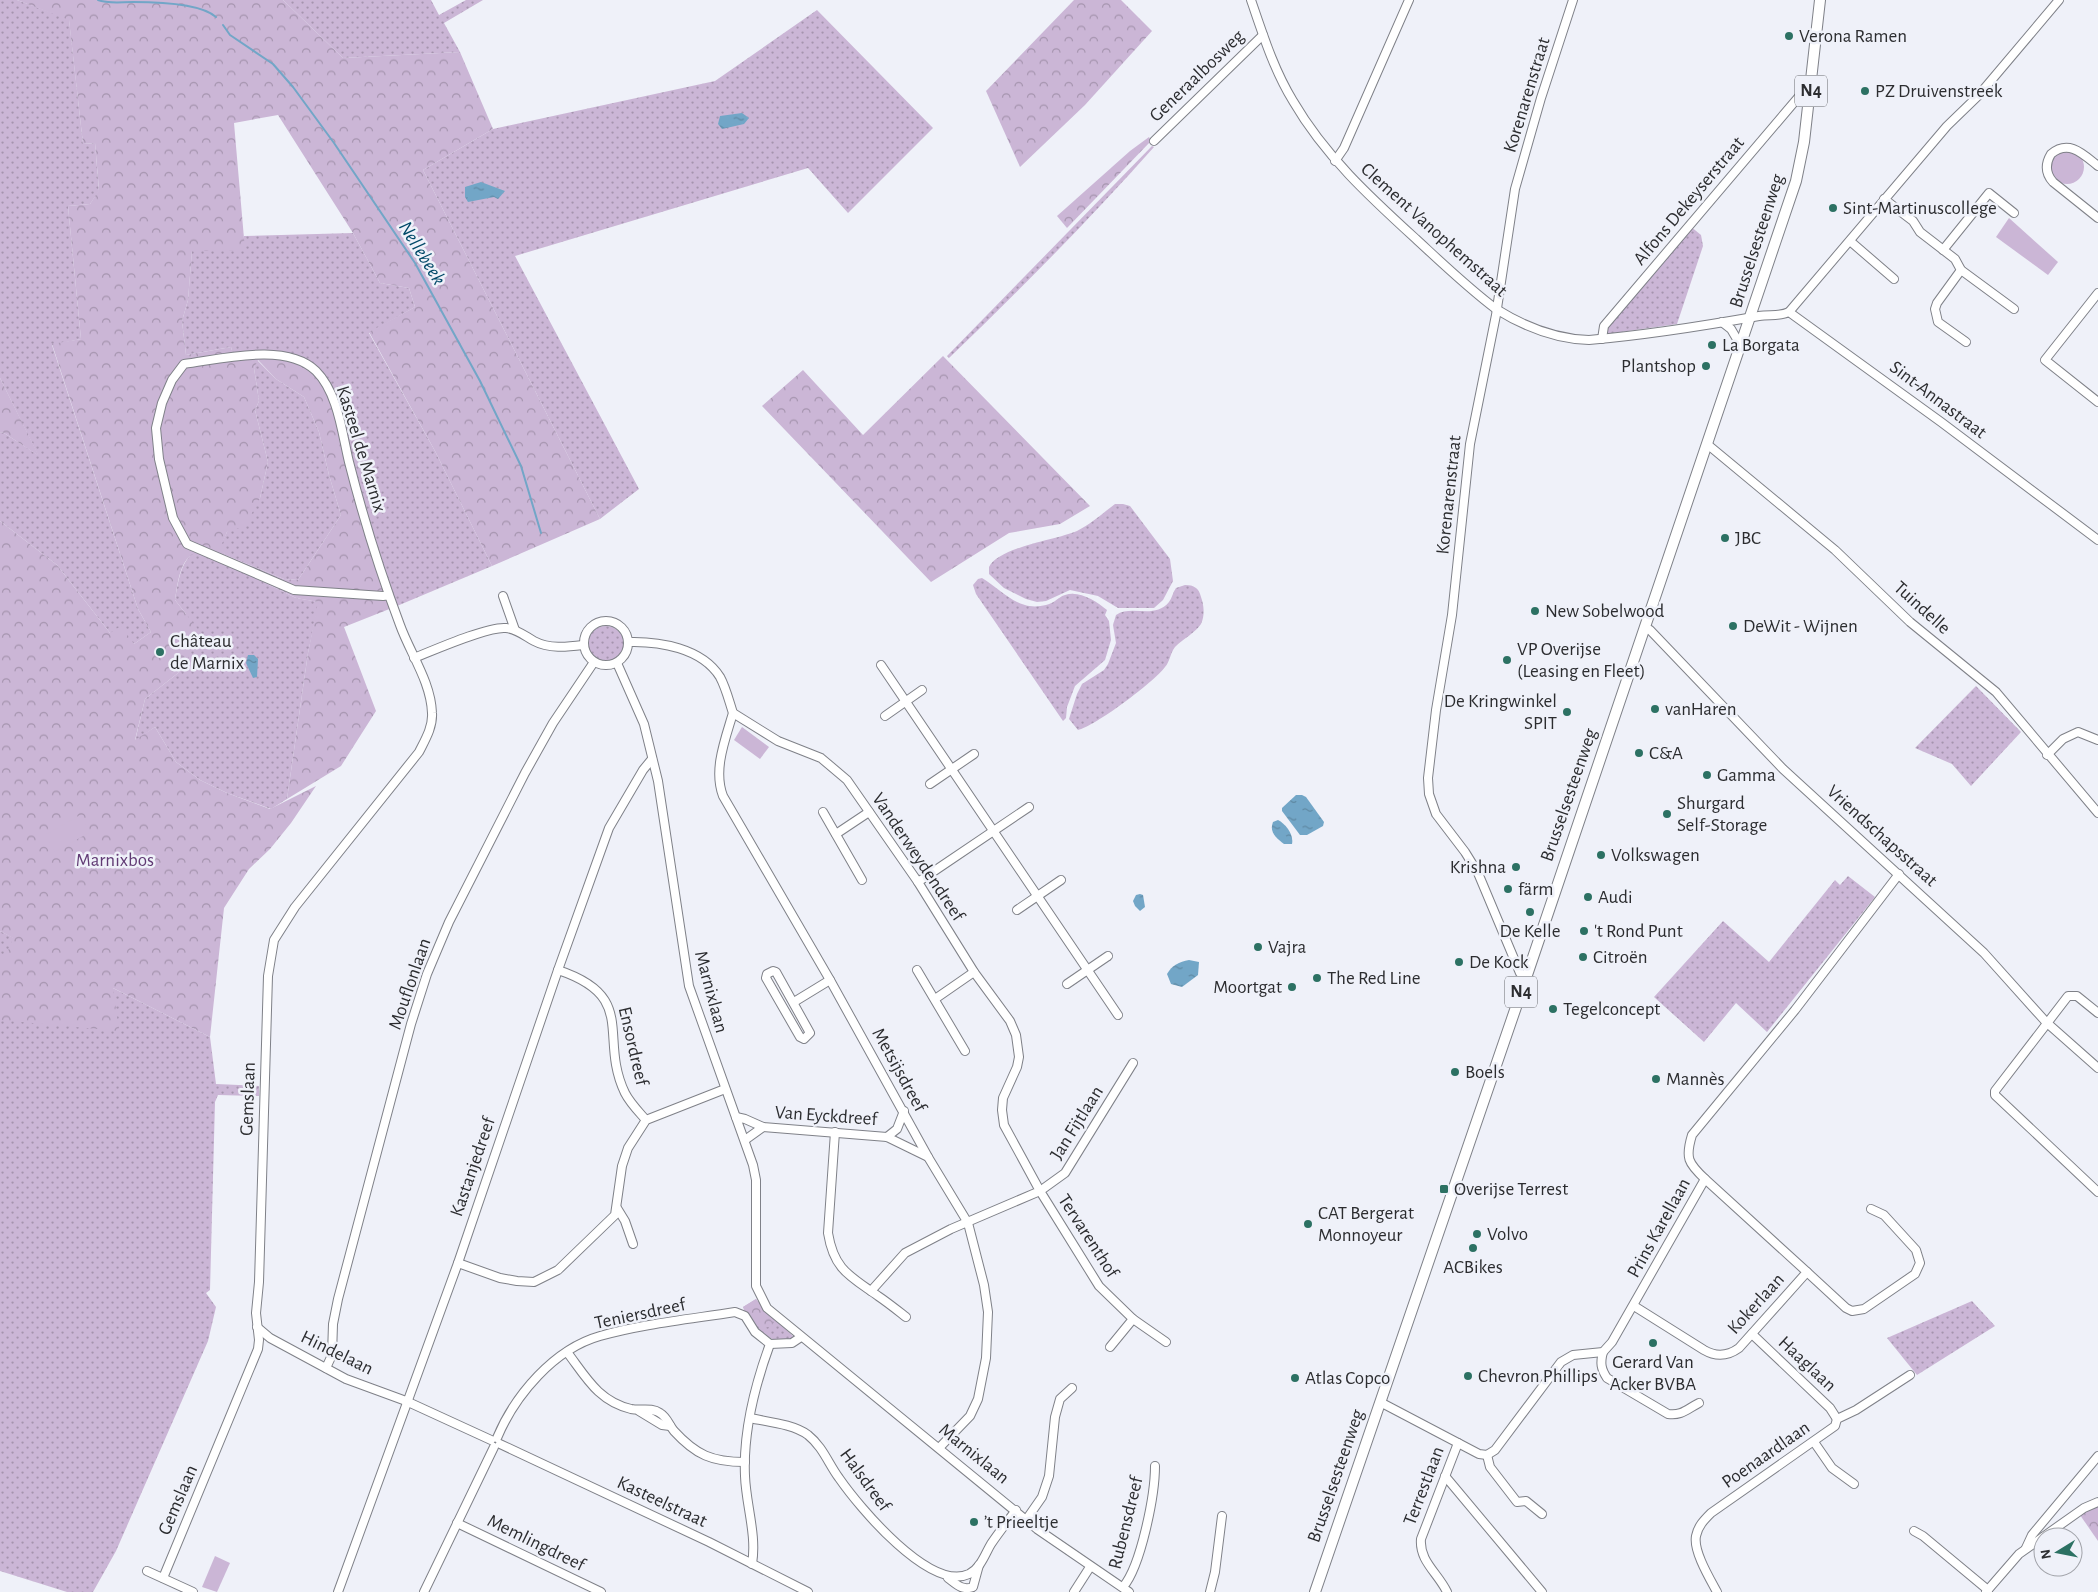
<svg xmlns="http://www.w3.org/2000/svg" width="2098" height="1592" font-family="'Alegreya Sans',sans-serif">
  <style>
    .grass { fill: url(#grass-dots) }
    .forest { fill: url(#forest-crowns); fill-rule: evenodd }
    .green { fill: #cbb6d6 }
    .water { fill: url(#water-ripples) }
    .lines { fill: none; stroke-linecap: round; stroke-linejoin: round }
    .stream { stroke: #72a6c7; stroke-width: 2 }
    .minor-casing { stroke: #7f8188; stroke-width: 10 }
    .major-casing { stroke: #7f8188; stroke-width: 12 }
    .minor { stroke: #fff; stroke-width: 8 }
    .major { stroke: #fff; stroke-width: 10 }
    .poi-dot { fill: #2c7163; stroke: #eff1f9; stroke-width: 2 }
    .labels { text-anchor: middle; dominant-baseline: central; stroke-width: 5; stroke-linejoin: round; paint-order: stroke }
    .shield { fill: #eff1f9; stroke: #66686c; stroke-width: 1 }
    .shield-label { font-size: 18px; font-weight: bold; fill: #2c2d30 }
    .poi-label { font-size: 19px; fill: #2c2d30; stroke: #eff1f9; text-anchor: start }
    .street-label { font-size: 19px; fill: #2c2d30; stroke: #eff1f9 }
    .park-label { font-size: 19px; fill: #613a74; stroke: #eff1f9 }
    .water-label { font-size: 20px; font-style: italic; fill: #004868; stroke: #eff1f9 }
  </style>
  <defs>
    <pattern id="grass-dots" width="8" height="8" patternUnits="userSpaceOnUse" patternTransform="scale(1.25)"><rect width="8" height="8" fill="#cbb6d6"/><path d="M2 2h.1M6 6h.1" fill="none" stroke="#a594ae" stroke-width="1.8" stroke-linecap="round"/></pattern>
    <pattern id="forest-crowns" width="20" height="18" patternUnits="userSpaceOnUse" patternTransform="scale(1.25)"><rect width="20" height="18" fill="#cbb6d6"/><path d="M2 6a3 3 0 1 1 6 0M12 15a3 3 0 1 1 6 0" fill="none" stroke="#a594ae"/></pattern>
    <pattern id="water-ripples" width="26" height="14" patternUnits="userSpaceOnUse" patternTransform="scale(1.25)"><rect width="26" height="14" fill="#72a6c7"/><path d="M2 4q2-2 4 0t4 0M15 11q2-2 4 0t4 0" fill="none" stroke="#5e88a2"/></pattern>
  </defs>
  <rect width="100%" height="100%" fill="#eff1f9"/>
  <!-- grass -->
  <g class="grass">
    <polygon points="0,0 17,0 69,19 83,144 95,143 99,191 90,204 68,206 81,339 52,345 138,609 151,632 134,644 110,633 57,565 0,521 0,432 4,433 38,455 0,378"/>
    <polygon points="283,0 431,0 439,15 466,0 483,0 444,23 460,52 343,58"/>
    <polygon points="817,10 933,128 848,213 808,168 515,256 639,489 600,519 423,170 493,129 715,81"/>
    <path d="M1152,146L1154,147C1089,220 1020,290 949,358L947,356Z"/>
    <polygon points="1690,226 1701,235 1703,246 1677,324 1607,334 1606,326"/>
    <polygon points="353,233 380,283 409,288 415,307 369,333 435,451 492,566 397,606 361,502 302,359 234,358 231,347 186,355 182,321 188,300 192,250 244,250 244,236"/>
    <polygon points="257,360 276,379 304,397 319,432 329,475 341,515 298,580 284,579 225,555 220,546 227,532 260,498 268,462 255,410 259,401 254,368"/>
    <path d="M1115,504H1123L1130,506L1170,559L1173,581L1163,600L1154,608H1118L1098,596L1070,590L1046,601L1037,602L1026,599L1004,588L989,574V567C999,547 1056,540 1077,531C1091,524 1103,513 1115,504Z"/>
    <path d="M194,552H202L296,598L319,602L308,653L287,799L271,809L227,793L200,780L176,762L155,727L135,741L145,699L187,666L186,614L175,600C178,583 180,563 194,552Z"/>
    <path d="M982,578C997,587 1008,600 1025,605C1034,608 1048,606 1055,601C1058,599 1061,596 1065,595C1079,590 1096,601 1107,610L1105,615L1109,621L1111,640L1105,660L1075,686L1067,707L1066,718L1063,721L976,594L973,585L978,579Z"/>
    <path d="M1185,585C1194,585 1199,588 1201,597C1204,605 1205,616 1201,624C1195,633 1183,639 1175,647C1170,653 1170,662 1165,667C1154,682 1094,727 1078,730L1069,719L1077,694L1082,684L1104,670L1108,664L1116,643L1113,625L1116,615C1132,604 1154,620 1169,602C1172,598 1173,592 1176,588Z"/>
    <circle cx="606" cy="644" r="18"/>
    <polygon points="1976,686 2021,732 1971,786 1952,764 1915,748"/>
    <polygon points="1848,876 1875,897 1767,1032 1736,1003 1704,1042 1654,997 1723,921 1769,962 1835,880 1840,885"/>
    <polygon points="0,931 210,1037 216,1084 259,1086 259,1096 218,1095 215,1102 210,1290 206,1293 216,1307 208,1341 116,1551 93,1592 67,1592 0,1571"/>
    <path d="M756,1299L766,1311L793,1336L792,1339C787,1340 781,1342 776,1340C763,1337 746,1320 743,1307Z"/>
    <polygon points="1972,1301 1995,1326 1917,1375 1887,1338"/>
  </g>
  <!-- forest -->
  <g class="forest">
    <path d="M17,0H283L343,58L460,52L493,129L423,170L600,519L492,566L435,451L369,332L415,307L409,288L380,283L353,233L278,115L234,123L245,250L192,251L188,300L182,321L186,355L231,347L234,358L275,352L319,369L331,384L361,502L397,606L344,627L376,711L341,766L287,799L308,653L318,602L296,598L202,552C180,552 178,583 175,600L211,646L190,649L187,666L145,699L135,740L155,727L176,762L200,780L227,793L270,809L316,786L291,823L270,849L249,869L224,908L210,1037L113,988L119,1031L0,1020V960L4,961L13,938L0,931V521L57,565L110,633L121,626L134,644L151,632L138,609L52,344L81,339L68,206L90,204L99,190L95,143L83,144L69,20ZM258,360L276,379L304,397L319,432L329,475L341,515L298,580L284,579L225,555L221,546L227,532L245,526L260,498L268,462L255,410L259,401L254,368Z"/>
    <polygon points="1074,0 1121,0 1152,31 1085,105 1020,167 986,91"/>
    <polygon points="1149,137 1151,141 1067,228 1057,216 1130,151"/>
    <polygon points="943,356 1090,506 1060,524 1009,533 931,582 762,406 803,370 863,435"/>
    <polygon points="0,378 39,456 4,433 0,432"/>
    <polygon points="756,1299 774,1324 773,1326 763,1328 758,1325 743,1307"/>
    <polygon points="2098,1506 2098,1541 2080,1515"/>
  </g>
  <!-- green -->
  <g class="green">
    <circle cx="2067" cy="167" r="17"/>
    <polygon points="2009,218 2058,262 2048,275 1996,237"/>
    <polygon points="742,727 769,747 760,759 734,740"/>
    <polygon points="80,815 90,832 55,852 45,835"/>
    <polygon points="215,1556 230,1563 217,1592 202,1587"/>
  </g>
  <!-- water -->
  <g class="water">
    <polygon points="742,113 749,118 744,124 722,129 718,124 720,116"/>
    <polygon points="481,182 505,191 498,199 494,197 468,202 465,197 465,187"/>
    <polygon points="248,655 254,655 258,659 257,677 253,678 246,663"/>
    <polygon points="1296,795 1302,795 1306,797 1324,822 1323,826 1307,835 1300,835 1282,811 1282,808"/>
    <path d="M1278,820C1286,824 1294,835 1292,844H1284C1276,838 1269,832 1273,822Z"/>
    <polygon points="1140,894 1143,895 1145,907 1140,911 1135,906 1133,901 1136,895"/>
    <path d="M1189,960L1199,962L1198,975L1182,987L1171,984L1167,974C1172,965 1179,962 1189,960Z"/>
  </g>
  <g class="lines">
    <!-- stream -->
    <g class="stream">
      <path d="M98,0C108,4 121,2 133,2C154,2 200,3 216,17"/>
      <polyline points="223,25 230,35 273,64 293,87 334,143 415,263 480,381 521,466 541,533"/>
    </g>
    <defs>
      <g id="minor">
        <path d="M1251,0C1263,35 1274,70 1293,101C1325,156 1370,197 1416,239C1442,263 1468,288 1496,309C1525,327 1555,339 1589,340C1646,335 1703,326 1759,316C1769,314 1779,317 1789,312L1941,422L2098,540"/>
        <polyline points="1154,141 1263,35"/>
        <polyline points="1335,161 1344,148 1409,0"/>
        <path d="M2098,166C2083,154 2069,139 2051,154C2045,164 2045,173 2053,182L2098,218"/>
        <polyline points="1884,199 1913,221 1920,232 1955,259 1961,270 2014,309"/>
        <polyline points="1850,241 1894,279"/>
        <polyline points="1943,250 1989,193 2014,213"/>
        <polyline points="1961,270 1937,303 1935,309 1938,322 1966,342"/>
        <polyline points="2098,293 2045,360 2098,402"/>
        <polyline points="1789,312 1947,126 1978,96 2059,0"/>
        <polyline points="1722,322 1731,329 1741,346"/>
        <polyline points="1602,339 1604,326 1802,93 1811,91"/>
        <polyline points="1707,444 1835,550 1910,622 1996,692 2098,813"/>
        <polyline points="503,596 515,630"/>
        <circle cx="606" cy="643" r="22"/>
        <polyline points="1645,628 1650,630 1783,769 1984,953 2046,1022 2098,1068"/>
        <path d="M628,642C659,641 702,648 720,677C726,688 729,701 733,713L778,741L821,758L847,780L918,882L974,972L1010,1021L1016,1035L1019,1057L1017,1067L1003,1098L1002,1110L1004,1125L1040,1191L951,1229L905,1253L871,1291"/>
        <path d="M414,658C434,650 488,626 506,628C517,629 525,636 534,641C549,649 567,647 583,645"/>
        <polyline points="617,663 644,724 658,781 689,986 753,1165 756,1180 756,1286 767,1308 1037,1529 1129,1592"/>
        <polyline points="881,665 1118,1015"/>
        <path d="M733,713C725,740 713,770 723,796L830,980L928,1157L968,1223L984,1285L988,1312L986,1358L978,1399L970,1416L940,1447"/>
        <polyline points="885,716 922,690"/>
        <polyline points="2047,755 2063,739 2078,732 2098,740"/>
        <polyline points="930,784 974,754"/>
        <polyline points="823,812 862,880"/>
        <polyline points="836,834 869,812"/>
        <polyline points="918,882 1029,807"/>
        <polyline points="1017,910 1061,880"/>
        <path d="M558,970C639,997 598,1037 625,1093C630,1103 639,1112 646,1120"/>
        <polyline points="917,970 965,1051"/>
        <polygon points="773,971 776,972 810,1033 804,1039 800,1037 766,978 767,974"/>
        <polyline points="1526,978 1520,973 1478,873 1465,852 1436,814 1429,794 1428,778 1436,710 1452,615 1470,444 1496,315 1515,189 1541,98 1573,0"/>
        <polyline points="1067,984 1108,956"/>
        <polyline points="935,999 974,972"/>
        <polyline points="794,1002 830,980"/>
        <polyline points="2098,1013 2077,996 2068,996 1995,1091 1995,1095 2098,1192"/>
        <polyline points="1133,1063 1065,1173 1040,1191 1099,1286 1133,1319 1166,1342"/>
        <polyline points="736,1117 745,1119 763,1127 887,1137 928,1157"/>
        <path d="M835,1132L828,1233C834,1270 850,1276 878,1296C887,1302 897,1310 906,1317"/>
        <polyline points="887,1137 897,1129 904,1111"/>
        <polyline points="745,1140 763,1127"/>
        <polyline points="617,1208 625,1221 633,1244"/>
        <polyline points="458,1263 500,1278 517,1281 534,1282 558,1270 615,1215 622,1166 628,1148 646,1120 725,1089"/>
        <polyline points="1807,1272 1846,1308 1852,1311 1864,1309 1915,1274 1920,1263 1916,1250 1884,1215 1871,1209"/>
        <path d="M1634,1306L1704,1350C1716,1357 1728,1356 1739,1348L1807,1272L1705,1179"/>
        <polyline points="257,1327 270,1338 346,1379 406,1401 491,1440"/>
        <polyline points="1752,1334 1830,1408 1837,1419"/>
        <polyline points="1110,1347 1133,1319"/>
        <path d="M567,1352C586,1377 598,1401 631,1409C641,1411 651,1407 660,1413C667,1417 669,1425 674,1431C696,1455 712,1462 745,1462"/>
        <path d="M1603,1352C1600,1363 1601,1369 1607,1378L1668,1414C1682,1416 1687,1409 1699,1403"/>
        <polyline points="326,1368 332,1355 333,1324 338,1299 411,1024 427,974 449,922 525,773 553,723 594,662"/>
        <polyline points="1380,1402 1479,1454 1487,1455"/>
        <polyline points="639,1411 662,1425 670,1426"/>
        <path d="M750,1418C768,1422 793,1424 808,1435C823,1447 828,1463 839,1478C859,1507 930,1592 969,1574C981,1568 985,1554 991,1544C999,1532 1008,1521 1016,1510"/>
        <path d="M497,1438C515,1395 554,1349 600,1336C642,1324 691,1319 735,1312L745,1316L755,1332L770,1344L792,1343L801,1337"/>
        <polyline points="1814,1442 1832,1468 1854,1484"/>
        <polyline points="500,1444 709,1542 808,1592"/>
        <path d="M1487,1455L1495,1450L1561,1362L1573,1355L1603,1352L1612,1342L1705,1179C1688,1163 1685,1158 1692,1135L1795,1010L1899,874"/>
        <polyline points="1487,1455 1490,1467 1517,1502 1526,1501 1542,1514"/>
        <polyline points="1445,1476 1542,1592"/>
        <polyline points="1026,1520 1042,1497 1049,1476 1055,1417 1060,1399 1072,1388"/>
        <polyline points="457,1523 601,1592"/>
        <polyline points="1914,1531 1923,1536 1988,1590"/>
        <polyline points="2043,1537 2084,1508 2098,1502"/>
        <polyline points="2026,1548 2032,1535 2098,1456"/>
        <path d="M752,1564C757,1535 746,1505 745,1476C743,1432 755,1385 770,1344"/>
        <polyline points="147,1571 193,1592"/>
        <path d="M163,1578L258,1349L259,1340L256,1313L259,1282L268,976L274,940L295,907L419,752C425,740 433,727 432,713C431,682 410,653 400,625C380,572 363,517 349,462C342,433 338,393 316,371C286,342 222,359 184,364L172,380L162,403L156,428L159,459L173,518L187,544L294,590L383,596L389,595"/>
        <path d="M948,1578C956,1584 962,1591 973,1587L979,1565"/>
        <path d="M1123,1587C1141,1566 1155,1495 1155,1466"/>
        <polyline points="338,1592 458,1263 558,970 609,828 643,770 652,759"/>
        <polyline points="424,1592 494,1447"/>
        <polyline points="1074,1592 1090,1567"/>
        <polyline points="1210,1592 1215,1572 1222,1516"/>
        <path d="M1447,1592C1438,1573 1419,1561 1421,1539L1458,1443"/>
        <path d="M1717,1592C1710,1579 1693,1551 1696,1536C1698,1526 1704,1520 1711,1513L1835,1426L1837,1419L1856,1410L1910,1375"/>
        <polyline points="1986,1592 2019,1554 2043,1537"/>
      </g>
      <polyline id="major" points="1315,1592 1526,978 1796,181 1804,142 1820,0"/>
    </defs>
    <!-- minor casing -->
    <use href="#minor" class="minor-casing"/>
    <!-- major casing -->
    <use href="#major" class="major-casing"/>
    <!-- minor -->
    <use href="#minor" class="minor"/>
    <!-- major -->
    <use href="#major" class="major"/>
  </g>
  <!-- markers -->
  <g class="poi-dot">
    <circle cx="1789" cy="36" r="5"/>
    <circle cx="1865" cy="91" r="5"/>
    <circle cx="1833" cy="208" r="5"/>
    <circle cx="1712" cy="345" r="5"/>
    <circle cx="1706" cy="366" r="5"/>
    <circle cx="1725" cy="538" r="5"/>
    <circle cx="1535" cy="611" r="5"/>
    <circle cx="1733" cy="626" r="5"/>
    <circle cx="160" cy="652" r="5"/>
    <circle cx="1507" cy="660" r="5"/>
    <circle cx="1655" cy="709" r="5"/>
    <circle cx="1567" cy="712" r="5"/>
    <circle cx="1639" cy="753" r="5"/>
    <circle cx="1707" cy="775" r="5"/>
    <circle cx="1667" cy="814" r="5"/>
    <circle cx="1601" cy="855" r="5"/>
    <circle cx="1516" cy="867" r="5"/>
    <circle cx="1508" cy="889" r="5"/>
    <circle cx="1588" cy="897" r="5"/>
    <circle cx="1530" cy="912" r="5"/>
    <circle cx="1584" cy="931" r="5"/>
    <circle cx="1258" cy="947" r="5"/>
    <circle cx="1583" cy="957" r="5"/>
    <circle cx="1459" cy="962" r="5"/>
    <circle cx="1317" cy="978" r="5"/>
    <circle cx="1292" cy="987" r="5"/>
    <circle cx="1553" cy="1009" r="5"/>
    <circle cx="1455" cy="1072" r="5"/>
    <circle cx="1656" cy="1079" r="5"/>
    <rect x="1439" y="1184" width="10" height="10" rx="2.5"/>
    <circle cx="1308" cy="1224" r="5"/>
    <circle cx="1477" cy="1234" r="5"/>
    <circle cx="1473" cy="1248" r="5"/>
    <circle cx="1653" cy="1343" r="5"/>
    <circle cx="1468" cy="1376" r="5"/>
    <circle cx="1295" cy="1378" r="5"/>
    <circle cx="974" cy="1522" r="5"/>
  </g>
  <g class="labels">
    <!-- shield labels -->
    <g class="shield">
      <rect x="1795" y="75.5" width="32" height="31" rx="4"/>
      <rect x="1505" y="976.5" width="32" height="31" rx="4"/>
    </g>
    <g class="shield-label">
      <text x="1811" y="91">N4</text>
      <text x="1521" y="992">N4</text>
    </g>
    <!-- poi labels -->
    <g class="poi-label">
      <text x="1799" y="36">Verona Ramen</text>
      <text x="1875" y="91">PZ Druivenstreek</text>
      <text x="1843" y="208">Sint-Martinuscollege</text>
      <text x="1722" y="345">La Borgata</text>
      <text x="1696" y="366" text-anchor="end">Plantshop</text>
      <text x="1735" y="538">JBC</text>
      <text x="1545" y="611">New Sobelwood</text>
      <text x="1743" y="626">DeWit - Wijnen</text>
      <text x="170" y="641">Château<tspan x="170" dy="22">de Marnix</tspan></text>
      <text x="1517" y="649">VP Overijse<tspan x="1517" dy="22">(Leasing en Fleet)</tspan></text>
      <text x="1557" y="701" text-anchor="end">De Kringwinkel<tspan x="1557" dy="22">SPIT</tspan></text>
      <text x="1665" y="709">vanHaren</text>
      <text x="1649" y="753">C&amp;A</text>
      <text x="1717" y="775">Gamma</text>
      <text x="1677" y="803">Shurgard<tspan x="1677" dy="22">Self-Storage</tspan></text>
      <text x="1611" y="855">Volkswagen</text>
      <text x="1506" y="867" text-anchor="end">Krishna</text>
      <text x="1518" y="889">färm</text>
      <text x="1598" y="897">Audi</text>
      <text x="1530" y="931" text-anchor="middle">De Kelle</text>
      <text x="1594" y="931">'t Rond Punt</text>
      <text x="1268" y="947">Vajra</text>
      <text x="1593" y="957">Citroën</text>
      <text x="1469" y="962">De Kock</text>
      <text x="1327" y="978">The Red Line</text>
      <text x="1282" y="987" text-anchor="end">Moortgat</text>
      <text x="1563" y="1009">Tegelconcept</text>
      <text x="1465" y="1072">Boels</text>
      <text x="1666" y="1079">Mannès</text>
      <text x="1454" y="1189">Overijse Terrest</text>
      <text x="1318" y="1213">CAT Bergerat<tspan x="1318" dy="22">Monnoyeur</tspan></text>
      <text x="1487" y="1234">Volvo</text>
      <text x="1473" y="1267" text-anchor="middle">ACBikes</text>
      <text x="1653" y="1362" text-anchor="middle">Gerard Van<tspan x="1653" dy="22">Acker BVBA</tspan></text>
      <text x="1478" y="1376">Chevron Phillips</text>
      <text x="1305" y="1378">Atlas Copco</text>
      <text x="984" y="1522">’t Prieeltje</text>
    </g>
    <!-- street labels -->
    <g class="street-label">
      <text transform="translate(1197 76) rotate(-44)">Generaalbosweg</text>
      <text transform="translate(1527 95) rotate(-73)">Korenarenstraat</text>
      <text transform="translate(1689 201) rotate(-50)">Alfons Dekeyserstraat</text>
      <text transform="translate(1434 230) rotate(42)">Clement Vanophemstraat</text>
      <text transform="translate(1757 241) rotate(-72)">Brusselsesteenweg</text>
      <text transform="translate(1938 400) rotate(37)">Sint-Annastraat</text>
      <text transform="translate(361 449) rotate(73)">Kasteel de Marnix</text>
      <text transform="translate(1449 495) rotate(-84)">Korenarenstraat</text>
      <text transform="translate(1922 608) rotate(42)">Tuindelle</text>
      <text transform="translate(1569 795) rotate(-71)">Brusselsesteenweg</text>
      <text transform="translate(1882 836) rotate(42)">Vriendschapsstraat</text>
      <text transform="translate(918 857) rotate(56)">Vanderweydendreef</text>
      <text transform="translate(410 984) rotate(-71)">Mouflonlaan</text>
      <text transform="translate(711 992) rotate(75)">Marnixlaan</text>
      <text transform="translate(633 1046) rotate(77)">Ensordreef</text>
      <text transform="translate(899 1070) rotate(61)">Metsijsdreef</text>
      <text transform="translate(248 1099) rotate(-88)">Gemslaan</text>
      <text transform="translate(826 1116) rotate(4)">Van Eyckdreef</text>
      <text transform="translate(1077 1123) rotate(-58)">Jan Fijtlaan</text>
      <text transform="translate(473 1167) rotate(-71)">Kastanjedreef</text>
      <text transform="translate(1659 1228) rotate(-61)">Prins Karellaan</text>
      <text transform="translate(1088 1236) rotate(57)">Tervarenthof</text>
      <text transform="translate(1756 1304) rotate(-48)">Kokerlaan</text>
      <text transform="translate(640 1314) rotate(-12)">Teniersdreef</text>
      <text transform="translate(337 1353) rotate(26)">Hindelaan</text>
      <text transform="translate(1807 1364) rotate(43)">Haaglaan</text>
      <text transform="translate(974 1454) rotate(39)">Marnixlaan</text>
      <text transform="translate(1766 1455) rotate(-35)">Poenaardlaan</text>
      <text transform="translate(1336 1476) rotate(-71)">Brusselsesteenweg</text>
      <text transform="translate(865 1480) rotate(54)">Halsdreef</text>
      <text transform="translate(1424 1486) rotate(-69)">Terrestlaan</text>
      <text transform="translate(178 1500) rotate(-67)">Gemslaan</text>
      <text transform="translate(662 1502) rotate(25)">Kasteelstraat</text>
      <text transform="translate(1126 1523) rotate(-76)">Rubensdreef</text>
      <text transform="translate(536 1543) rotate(26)">Memlingdreef</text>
    </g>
    <!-- park labels -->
    <g class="park-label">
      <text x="115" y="860">Marnixbos</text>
    </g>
    <!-- water labels -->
    <g class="water-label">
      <text transform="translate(422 253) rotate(58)">Nellebeek</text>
    </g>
  </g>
  <!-- north arrow -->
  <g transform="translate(2058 1552) rotate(260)"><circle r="24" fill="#eff1f9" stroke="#a1a3a9"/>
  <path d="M0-4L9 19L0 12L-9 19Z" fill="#2c7163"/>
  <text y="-8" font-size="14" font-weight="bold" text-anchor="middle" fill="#2c2d30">N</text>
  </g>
</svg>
